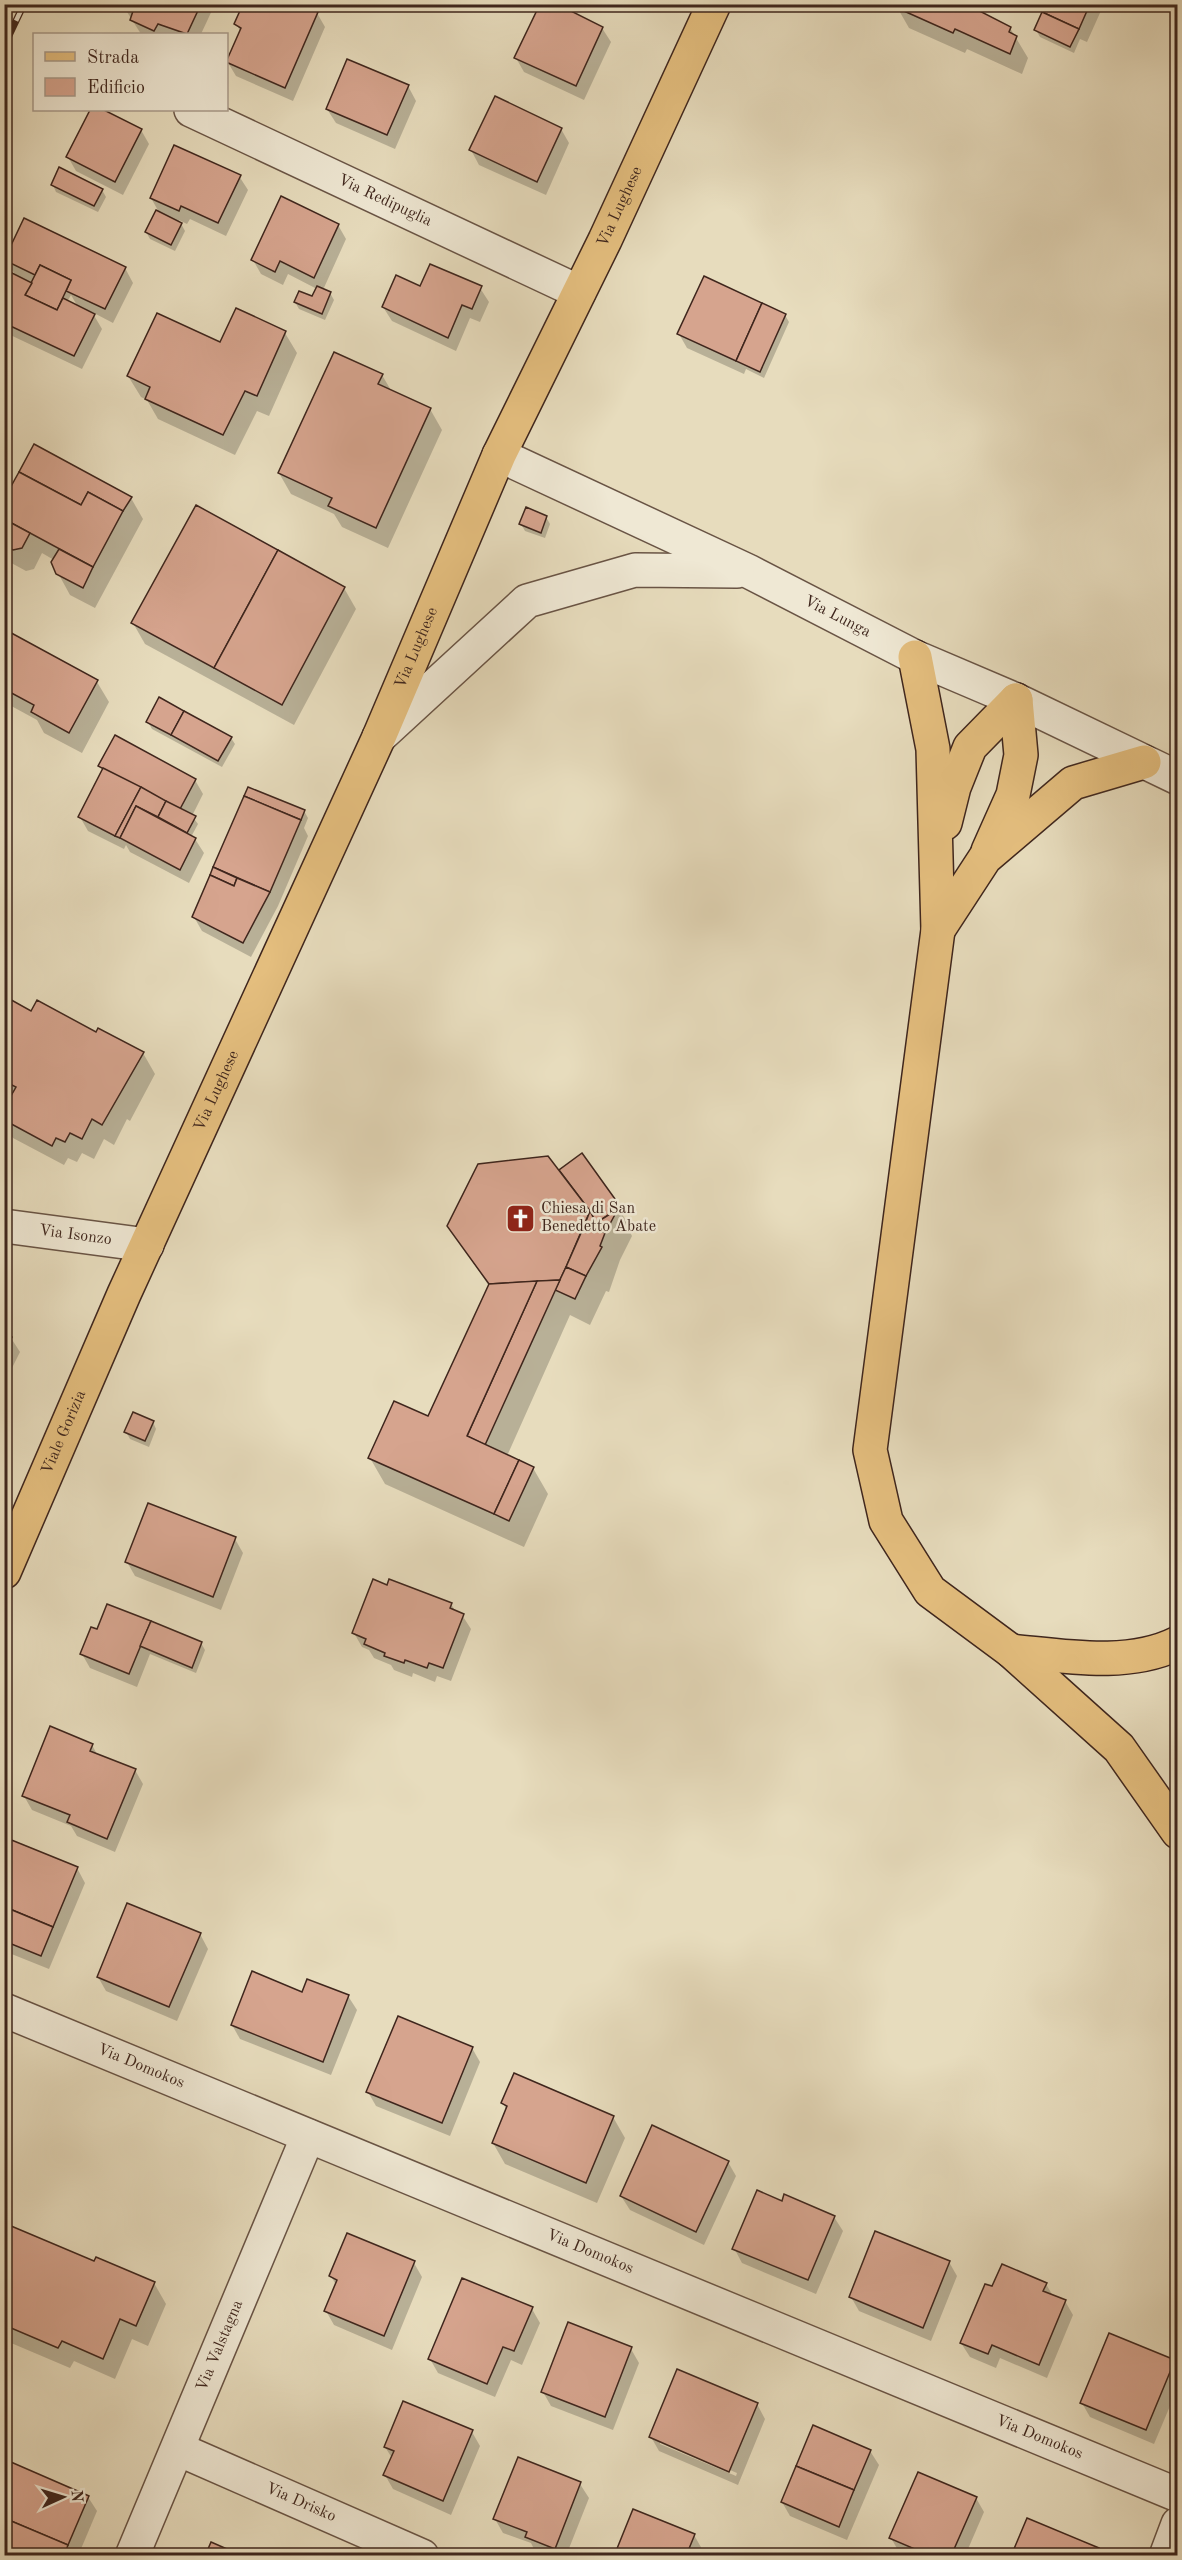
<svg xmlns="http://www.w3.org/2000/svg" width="1182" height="2560" font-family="'Old Standard TT',serif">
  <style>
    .shadow { fill: #0003; fill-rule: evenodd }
    .building { fill: #d6a48e; stroke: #3f261d; stroke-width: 1.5 }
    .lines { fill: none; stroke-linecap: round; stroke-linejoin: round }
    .minor-casing { stroke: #695445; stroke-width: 36 }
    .major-casing { stroke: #3f261d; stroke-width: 36 }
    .highway-casing { stroke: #3f261d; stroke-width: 36 }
    .minor { stroke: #efe8d4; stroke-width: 33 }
    .major { stroke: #e4be7e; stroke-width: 33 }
    .highway { stroke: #e4be7e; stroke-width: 33 }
    .rail-casing { stroke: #3f261d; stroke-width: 7 }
    .rail { stroke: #efe8d4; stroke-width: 4.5; stroke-dasharray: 14; stroke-linecap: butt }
    .labels { text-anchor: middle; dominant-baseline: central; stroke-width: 5; stroke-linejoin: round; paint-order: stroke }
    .street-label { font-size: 16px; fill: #3f261d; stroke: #efe8d4 }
    .poi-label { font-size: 16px; fill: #3f261d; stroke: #efe8d4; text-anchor: start }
  </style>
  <rect width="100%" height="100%" fill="#e7dcbd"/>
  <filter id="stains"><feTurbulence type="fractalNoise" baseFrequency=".00333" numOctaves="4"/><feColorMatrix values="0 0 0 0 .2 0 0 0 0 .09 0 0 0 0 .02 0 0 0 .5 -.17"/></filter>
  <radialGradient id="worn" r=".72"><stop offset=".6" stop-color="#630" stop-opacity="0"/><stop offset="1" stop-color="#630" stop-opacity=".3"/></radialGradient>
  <!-- shadow -->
  <g class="shadow">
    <polygon points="122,4 215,4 201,34 141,34"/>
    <polygon points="898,4 987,4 982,14 1010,28 1028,58 1022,74 967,49 965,53 909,28 897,7"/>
    <polygon points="994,4 1009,4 1006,10"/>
    <polygon points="1047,4 1104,4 1087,42 1080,39 1074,53 1040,37 1036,30"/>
    <polygon points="317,13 325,27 293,101 236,76 227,61 241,32 236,24"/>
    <polygon points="602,28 611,42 584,100 524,72 516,58"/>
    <polygon points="408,86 416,101 395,149 336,123 327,109"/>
    <polygon points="92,110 100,110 141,130 149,144 123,195 76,171 68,157"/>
    <polygon points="561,129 569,143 546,195 479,165 471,150"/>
    <polygon points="239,176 248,190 226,236 190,219 187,224 179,220 185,231 175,251 150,239 146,232 160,214 151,198"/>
    <polygon points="53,185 102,190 106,197 98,212 56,192"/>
    <polygon points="338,225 346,239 323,290 330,293 334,300 325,320 299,309 295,302 312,298 317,289 288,274 283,285 261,274 253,260"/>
    <path d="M6,260L125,268L133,283L113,323L92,312L102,329L82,369L4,332V271L16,276ZM71,295L78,307L67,302Z"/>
    <polygon points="421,288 480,288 489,302 480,322 470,318 456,351 392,321 383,307"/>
    <polygon points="785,315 789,322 764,378 746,369 744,374 687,348 679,334"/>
    <polygon points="285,333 297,353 269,416 257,411 235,455 158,419 147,400 141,397 128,376 221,344"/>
    <polygon points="382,375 392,392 430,409 442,430 388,548 342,527 334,514 291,494 279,473"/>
    <polygon points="131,498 143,519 95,608 70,595 58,573 54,560 42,553 34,569 26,571 4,559 4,502"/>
    <polygon points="546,517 550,524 545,538 525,531 521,524"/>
    <polygon points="344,588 356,609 294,725 145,644 133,623"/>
    <polygon points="4,631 97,682 109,702 82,753 44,733 37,720 4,702"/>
    <polygon points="148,722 231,738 235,744 222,767 152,729"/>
    <polygon points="100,766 195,780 203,794 192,816 198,824 191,837 195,839 204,853 189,883 130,852 126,845 124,849 88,831 80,817 103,771"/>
    <polygon points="249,789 304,811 308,818 304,828 308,836 278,906 251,957 202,931 194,917"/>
    <polygon points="4,992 12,1002 32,1013 97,1034 143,1053 155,1074 130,1121 127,1119 114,1145 104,1139 94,1159 82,1153 77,1162 68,1158 64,1165 13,1138 4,1124 4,1111 12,1098 4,1094"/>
    <polygon points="582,1155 614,1200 629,1226 628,1228 632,1236 620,1260 609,1292 606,1291 590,1325 570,1315 507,1456 533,1468 548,1494 524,1547 385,1484 370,1458 429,1418 489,1286 449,1226 559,1172"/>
    <polygon points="4,1335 11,1338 20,1352 4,1384"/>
    <polygon points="4,1411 12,1423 4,1438"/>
    <polygon points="153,1422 156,1429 149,1447 130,1439 126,1432"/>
    <polygon points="235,1539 243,1553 221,1610 135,1576 127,1562"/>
    <polygon points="451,1604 456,1612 462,1615 471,1629 451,1681 437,1676 435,1682 413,1673 412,1677 394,1670 391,1665 374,1658 369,1650 362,1647 354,1633"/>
    <polygon points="92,1629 201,1643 205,1650 196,1673 150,1654 137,1687 90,1668 82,1654"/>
    <polygon points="92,1745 98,1756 135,1770 143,1784 115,1852 77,1836 71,1826 32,1810 24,1796"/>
    <polygon points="4,1854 77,1868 85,1883 49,1969 4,1951"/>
    <polygon points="200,1934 208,1949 177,2021 106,1991 98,1977"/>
    <polygon points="348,1996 357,2010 331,2075 240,2039 232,2025"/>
    <polygon points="472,2048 480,2062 450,2136 376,2106 368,2092"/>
    <polygon points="503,2103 613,2117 625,2138 597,2203 505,2164 493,2143 507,2111"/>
    <polygon points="728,2162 736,2176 704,2245 630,2210 621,2196"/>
    <polygon points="783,2203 834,2217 843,2231 816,2294 742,2263 734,2248"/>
    <polygon points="4,2225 95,2263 154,2283 166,2304 148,2346 132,2339 115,2379 74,2361 70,2368 4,2340"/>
    <polygon points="949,2262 957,2276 931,2341 859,2311 851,2297"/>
    <polygon points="414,2263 422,2277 392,2350 334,2325 326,2311 336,2285 331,2276"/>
    <polygon points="1046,2284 1053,2296 1065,2301 1073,2315 1047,2378 1000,2358 996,2368 970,2357 961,2343 993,2288"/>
    <polygon points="532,2309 540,2323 522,2365 511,2360 495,2397 438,2373 430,2359"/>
    <polygon points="631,2349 639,2363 613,2430 551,2406 543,2392"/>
    <polygon points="1174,2361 1178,2367 1178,2387 1154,2444 1090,2417 1082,2403"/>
    <path d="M757,2404L765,2419L738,2485L659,2451L651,2437ZM660,2440L737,2473L736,2476L660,2444Z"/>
    <polygon points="472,2432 480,2446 451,2515 393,2489 385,2475 392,2458 385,2447"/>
    <polygon points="870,2451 879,2465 847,2540 790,2516 782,2502"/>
    <polygon points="580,2484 589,2498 566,2556 545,2556 535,2551 531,2543 503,2533 495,2519"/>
    <polygon points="88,2497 97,2511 78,2556 4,2556"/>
    <polygon points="976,2498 984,2512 965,2556 908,2556 899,2552 891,2538"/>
    <polygon points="694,2535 702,2549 700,2556 616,2556"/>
  </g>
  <!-- building -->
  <g class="building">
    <polygon points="120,4 201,4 187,34 158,24 154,31 130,20 133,11"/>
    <polygon points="243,4 301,4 318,12 285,88 226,62 241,28 234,24"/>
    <polygon points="540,4 557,4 603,27 576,86 514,58"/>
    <polygon points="896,4 966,4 1011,27 1009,32 1017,36 1010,54 955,29 953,33 895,7"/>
    <polygon points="1046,4 1090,4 1079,29 1042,12"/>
    <polygon points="1042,12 1079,29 1070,47 1034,30"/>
    <polygon points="347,59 409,85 387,135 326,109"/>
    <polygon points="495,96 562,128 537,182 469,150"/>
    <polygon points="90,110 104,110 142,129 115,182 66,157"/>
    <polygon points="174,145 241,175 218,223 181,206 179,211 150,198"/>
    <polygon points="59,167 103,189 94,206 51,185"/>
    <polygon points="281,196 339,224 314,278 280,261 275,272 251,260"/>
    <polygon points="156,210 182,223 171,245 145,232"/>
    <polygon points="24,218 126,267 105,309 66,291 71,280 40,265 35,275 4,260"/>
    <polygon points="430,264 482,286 472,309 462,305 448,338 382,307 396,275 420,286"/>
    <polygon points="40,265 71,280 57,310 25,295"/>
    <polygon points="4,269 32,283 25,295 57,310 63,298 95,314 74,356 4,323"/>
    <polygon points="704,276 762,303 736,361 677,334"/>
    <polygon points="317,286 331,292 322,314 294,302 299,291 312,296"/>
    <polygon points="762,303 786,314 760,372 736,361"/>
    <polygon points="236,308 286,331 257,396 245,391 223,435 145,399 150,387 127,376 157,313 220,342"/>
    <polygon points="334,352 383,374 378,384 431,408 376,528 328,506 332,498 278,473"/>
    <polygon points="34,444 132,497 123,511 88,492 81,505 19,472"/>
    <polygon points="19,472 81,505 88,492 123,511 93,567 4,519 4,499"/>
    <polygon points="196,505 278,550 214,668 131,623"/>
    <polygon points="526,507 547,516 541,533 519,524"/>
    <polygon points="4,519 30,533 22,548 13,550 4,546"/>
    <polygon points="59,549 93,567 83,588 56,574 51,562"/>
    <polygon points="278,550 345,587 282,705 214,668"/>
    <polygon points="4,629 98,680 69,733 31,712 34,705 4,689"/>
    <polygon points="159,697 184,711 171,735 146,722"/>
    <polygon points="184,711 232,737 218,761 171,735"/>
    <polygon points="115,735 196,779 180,809 98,766"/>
    <polygon points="103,768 141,787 115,836 78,817"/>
    <polygon points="141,787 166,801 158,817 136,806 120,838 115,836"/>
    <polygon points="248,787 305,810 301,820 244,796"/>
    <polygon points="244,796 301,820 270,892 213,867"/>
    <polygon points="166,801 196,816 187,833 158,817"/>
    <polygon points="136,806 196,838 180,870 120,838"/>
    <polygon points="213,867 237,878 234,886 210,875"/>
    <polygon points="210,875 234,886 237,878 270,892 243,943 192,917"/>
    <polygon points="6,997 31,1011 37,1000 96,1032 98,1028 144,1052 102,1125 92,1119 82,1139 70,1133 65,1142 56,1138 52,1146 4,1120 4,1108 16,1087 4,1081"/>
    <polygon points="582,1153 615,1199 613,1201 618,1209 596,1223 590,1211 559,1170"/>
    <polygon points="548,1156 590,1211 566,1267 560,1280 489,1284 447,1226 478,1164"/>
    <polygon points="618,1209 605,1233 585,1224 590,1211 596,1223"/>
    <polygon points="585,1224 605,1233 600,1246 602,1247 586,1276 566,1267"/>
    <polygon points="566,1267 586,1276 575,1299 555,1290"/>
    <polygon points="560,1280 485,1445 467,1436 537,1281"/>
    <polygon points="537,1281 467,1436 519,1460 494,1514 368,1458 394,1401 428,1416 489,1284"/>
    <polygon points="4,1333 12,1337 4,1353"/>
    <polygon points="133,1412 154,1421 145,1441 124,1432"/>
    <polygon points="519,1460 534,1467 509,1521 494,1514"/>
    <polygon points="148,1503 236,1537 213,1597 125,1562"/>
    <polygon points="373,1579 387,1585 389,1579 452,1603 450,1608 464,1614 443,1668 429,1663 427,1668 405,1660 404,1663 384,1656 385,1653 364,1644 366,1639 352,1633"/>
    <polygon points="107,1604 151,1621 129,1674 80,1654 91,1627 97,1629"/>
    <polygon points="151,1621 202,1642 192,1668 140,1646"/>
    <polygon points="50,1726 93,1744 90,1751 136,1769 107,1839 67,1822 70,1815 22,1796"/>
    <polygon points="9,1839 78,1867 53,1927 5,1907 11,1893 4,1890 4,1850"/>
    <polygon points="4,1890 11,1893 5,1907 53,1927 41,1956 4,1941"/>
    <polygon points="127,1903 201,1933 169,2007 97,1977"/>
    <polygon points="252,1971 302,1992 307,1979 349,1995 323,2062 231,2025"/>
    <polygon points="398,2016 473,2047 442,2123 366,2092"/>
    <polygon points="514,2073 614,2116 586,2183 492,2143 507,2106 501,2103"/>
    <polygon points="652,2125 729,2161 696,2232 620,2196"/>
    <polygon points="757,2190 782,2201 784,2194 835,2216 808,2280 732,2249"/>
    <polygon points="4,2223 94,2261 96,2257 155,2282 136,2326 120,2319 103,2359 62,2341 58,2348 4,2325"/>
    <polygon points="875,2231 950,2261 923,2328 849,2297"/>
    <polygon points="347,2233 415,2261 384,2336 324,2311 337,2280 329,2276"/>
    <polygon points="1002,2264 1047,2283 1043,2291 1066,2300 1039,2365 992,2345 988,2354 960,2343 985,2284 992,2286"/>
    <polygon points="462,2278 533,2307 514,2351 503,2347 487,2384 428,2359"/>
    <polygon points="568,2322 632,2347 605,2417 541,2392"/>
    <polygon points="1109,2333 1175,2360 1146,2430 1080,2403"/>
    <polygon points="677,2369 758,2403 729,2472 649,2437"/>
    <polygon points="403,2401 473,2430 443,2501 383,2475 394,2451 384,2447"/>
    <polygon points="813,2425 871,2450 854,2490 796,2466"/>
    <polygon points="518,2457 581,2482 555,2549 525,2537 527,2532 493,2519"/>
    <polygon points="4,2459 89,2496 68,2545 4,2518"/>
    <polygon points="796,2466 854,2490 839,2527 781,2502"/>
    <polygon points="918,2472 977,2497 951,2556 931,2556 889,2538"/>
    <polygon points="633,2509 695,2534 686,2556 614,2556"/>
    <polygon points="4,2518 68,2545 64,2556 4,2556"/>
    <polygon points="1027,2518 1099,2548 1095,2556 1011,2556"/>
    <polygon points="211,2542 243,2556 205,2556"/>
  </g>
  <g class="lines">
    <defs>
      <g id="minor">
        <path id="s1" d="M191,110L579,292"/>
        <path id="s2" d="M499,455L748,571L915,657L1016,700L1178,778"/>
        <polyline points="379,737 527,601 635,570 737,571"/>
        <path id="s3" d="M4,1226L147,1245"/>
        <path id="s4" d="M4,2010L1178,2495"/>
        <path id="s5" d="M178,2449L422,2556"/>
        <path id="s6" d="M132,2556L308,2136"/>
        <polyline points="1166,2556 1178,2524"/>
      </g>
      <g id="major">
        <path id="s7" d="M4,1572L124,1294L379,737L499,455L605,240L714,4"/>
      </g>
      <g id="highway">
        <polyline points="915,657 933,749 938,930 870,1450 886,1521 930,1591 1011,1651 1119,1748 1178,1832"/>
        <polyline points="945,823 954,787 970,747 1016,700"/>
        <polyline points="988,851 1013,795 1021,755 1016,700"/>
        <polyline points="938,930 985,858 1073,783 1144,762"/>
        <path d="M1011,1651C1064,1656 1128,1668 1178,1643"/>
      </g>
    </defs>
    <!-- minor casing -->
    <use href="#minor" class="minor-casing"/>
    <!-- major casing -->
    <use href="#major" class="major-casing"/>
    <!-- highway casing -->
    <use href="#highway" class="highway-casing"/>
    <!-- minor -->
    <use href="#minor" class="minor"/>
    <!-- major -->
    <use href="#major" class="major"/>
    <!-- highway -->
    <use href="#highway" class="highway"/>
    <defs>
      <polyline id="rail" points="4,46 24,4"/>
    </defs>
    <!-- rail casing -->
    <use href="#rail" class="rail-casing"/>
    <!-- rail -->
    <use href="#rail" class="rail"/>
  </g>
  <!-- icons -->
  <defs>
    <symbol id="church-square" viewBox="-11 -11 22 22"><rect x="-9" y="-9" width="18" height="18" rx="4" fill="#8f2418" stroke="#efe8d4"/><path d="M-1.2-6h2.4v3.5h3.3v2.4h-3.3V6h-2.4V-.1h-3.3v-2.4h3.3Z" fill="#fff"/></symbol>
  </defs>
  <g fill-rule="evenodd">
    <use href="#church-square" x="504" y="1202" width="33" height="33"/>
  </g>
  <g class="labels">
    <!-- street labels -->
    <g class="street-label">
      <text stroke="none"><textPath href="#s1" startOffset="214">Via Redipuglia</textPath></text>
      <text stroke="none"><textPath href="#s7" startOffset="1498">Via Lughese</textPath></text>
      <text stroke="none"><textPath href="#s2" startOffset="375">Via Lunga</textPath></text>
      <text stroke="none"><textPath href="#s7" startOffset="1012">Via Lughese</textPath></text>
      <text stroke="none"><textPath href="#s7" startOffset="526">Via Lughese</textPath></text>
      <text stroke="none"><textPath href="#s3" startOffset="72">Via Isonzo</textPath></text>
      <text stroke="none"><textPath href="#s7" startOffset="152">Viale Gorizia</textPath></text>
      <text stroke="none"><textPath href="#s4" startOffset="148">Via Domokos</textPath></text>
      <text stroke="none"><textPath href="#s4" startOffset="634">Via Domokos</textPath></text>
      <text stroke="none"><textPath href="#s6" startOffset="228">Via Valstagna</textPath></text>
      <text stroke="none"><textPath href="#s4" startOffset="1120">Via Domokos</textPath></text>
      <text stroke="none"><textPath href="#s5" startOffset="134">Via Drisko</textPath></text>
    </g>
    <!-- poi labels -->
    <g class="poi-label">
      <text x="541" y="1209">Chiesa di San<tspan x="541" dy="18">Benedetto Abate</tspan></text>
    </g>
  </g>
  <!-- margin -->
  <rect width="1182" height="2560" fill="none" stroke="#e7dcbd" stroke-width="24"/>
  <rect x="6" y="6" width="1170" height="2548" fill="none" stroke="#3f261d" stroke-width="3"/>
  <rect x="12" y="12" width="1158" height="2536" fill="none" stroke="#3f261d" stroke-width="1.5"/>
  <!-- legend -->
  <rect x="33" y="33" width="195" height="78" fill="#efe8d4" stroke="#a99a8b" stroke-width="1.5"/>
  <rect x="45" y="52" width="30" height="9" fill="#e4be7e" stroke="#a99a8b" stroke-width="1.5"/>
  <text x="87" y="63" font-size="18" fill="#3f261d">Strada</text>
  <rect x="45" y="78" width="30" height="18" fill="#d6a48e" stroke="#a99a8b" stroke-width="1.5"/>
  <text x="87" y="93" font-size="18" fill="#3f261d">Edificio</text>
  <!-- north arrow -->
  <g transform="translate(63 2497) rotate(86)" stroke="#efe8d4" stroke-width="4.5" paint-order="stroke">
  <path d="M0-4.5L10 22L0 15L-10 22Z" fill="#3f261d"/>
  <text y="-9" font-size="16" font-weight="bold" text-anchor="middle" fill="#3f261d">N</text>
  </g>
  <rect width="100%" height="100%" filter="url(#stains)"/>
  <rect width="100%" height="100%" fill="url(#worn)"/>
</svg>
